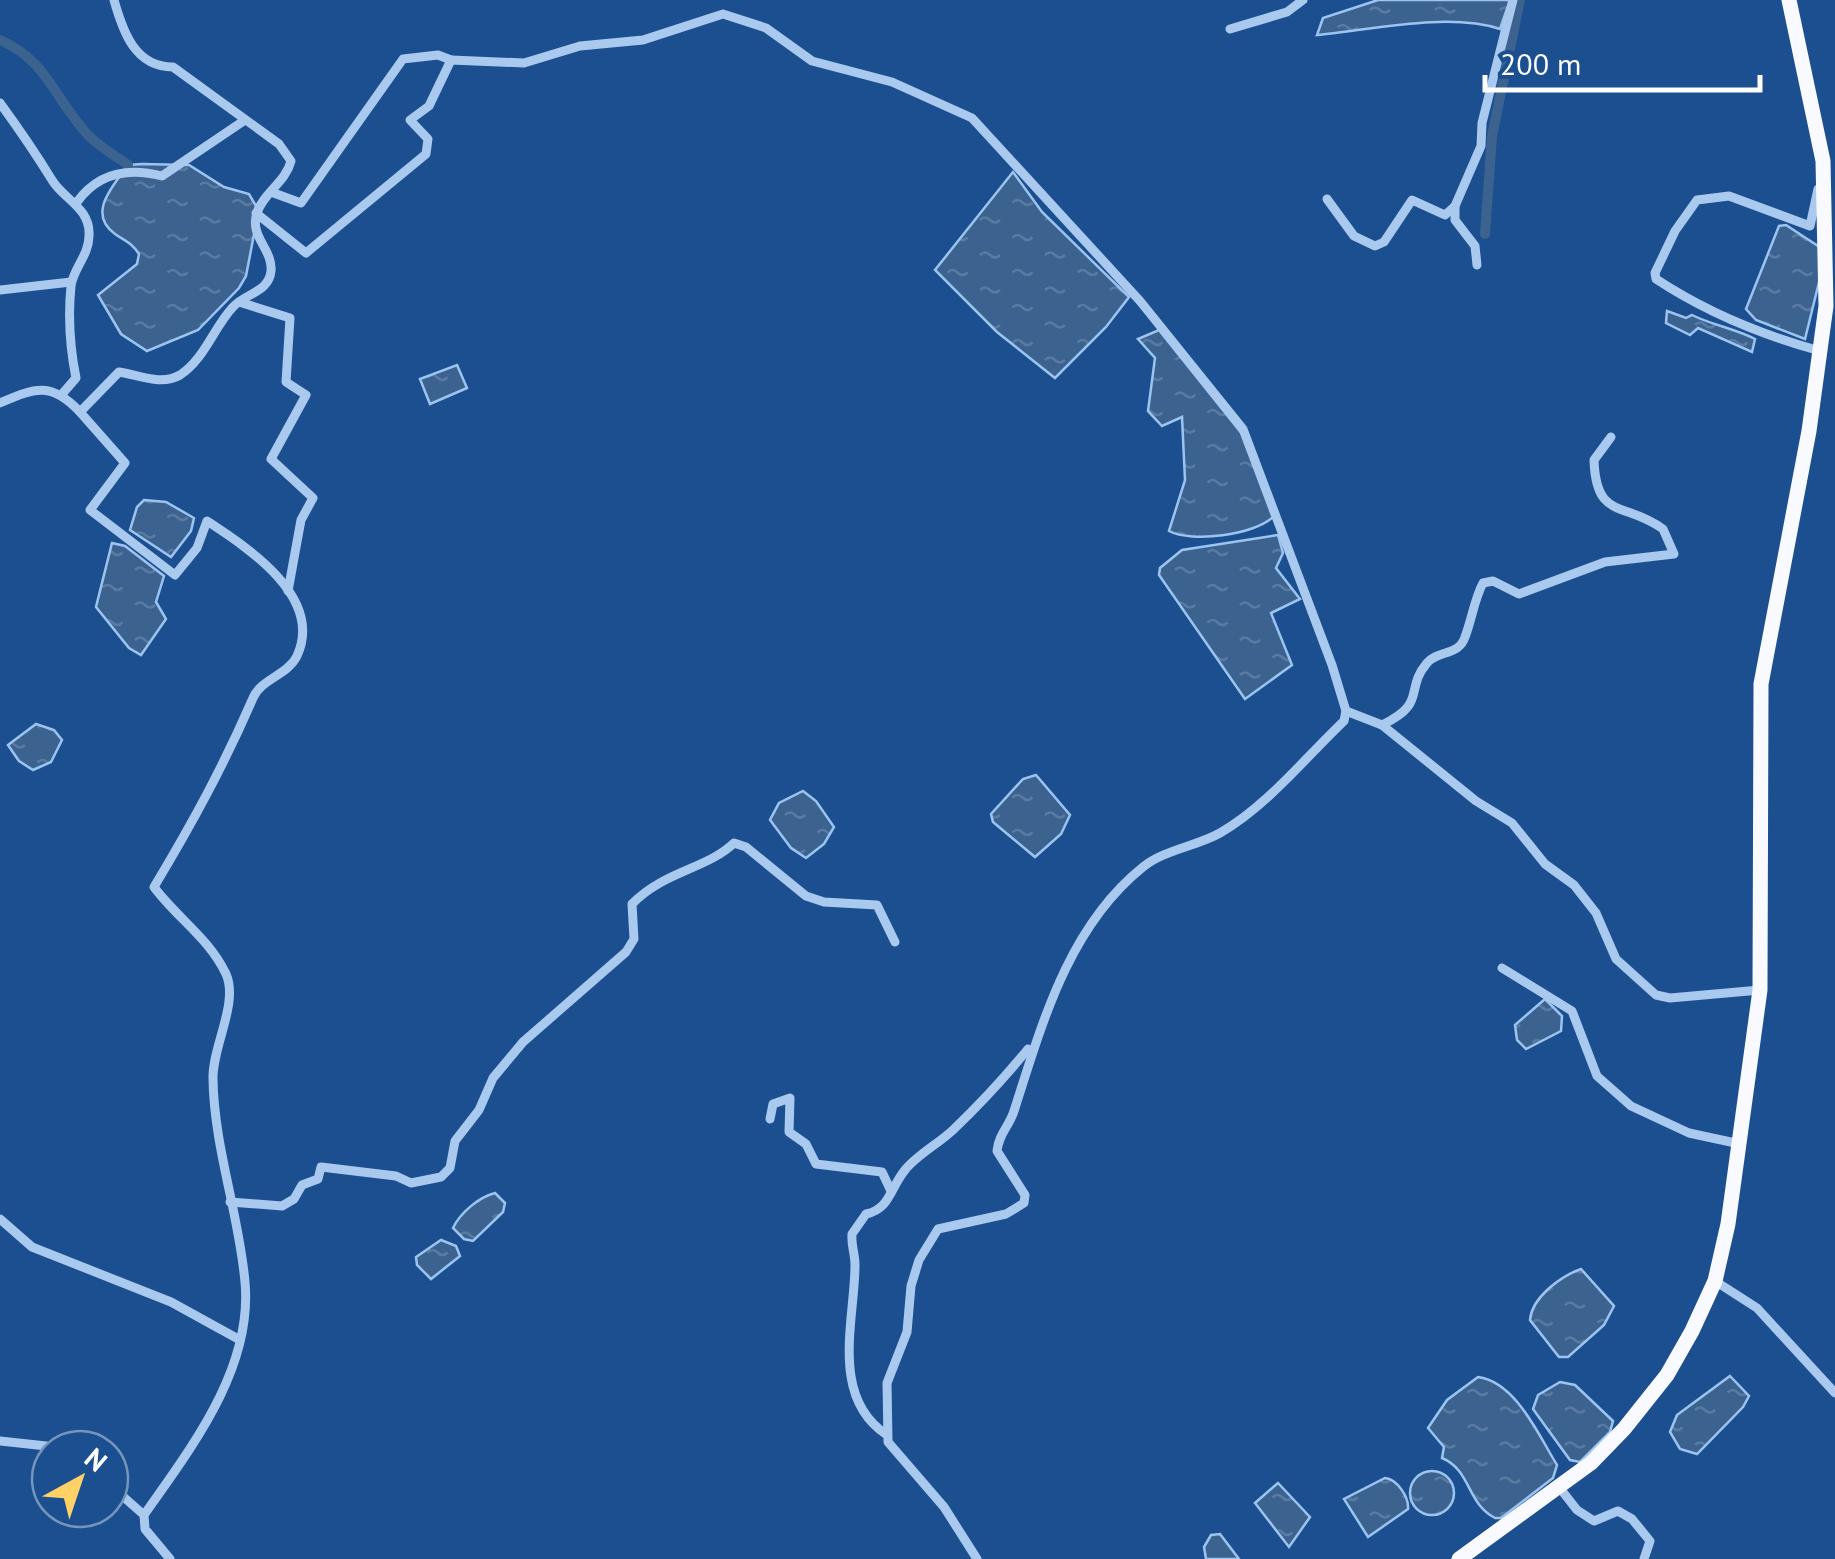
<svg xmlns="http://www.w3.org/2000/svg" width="1835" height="1559" font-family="'PT Sans',sans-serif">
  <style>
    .water { fill: url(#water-ripples); stroke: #9cc4f0; stroke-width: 2.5 }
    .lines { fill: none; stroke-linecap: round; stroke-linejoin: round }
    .canal { stroke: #3c6290; stroke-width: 10 }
    .minor { stroke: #a9c9ee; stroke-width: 9 }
    .trunk { stroke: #f8faff; stroke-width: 15 }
  </style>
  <defs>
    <pattern id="water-ripples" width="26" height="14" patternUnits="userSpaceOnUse" patternTransform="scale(2.5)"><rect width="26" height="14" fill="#3c6290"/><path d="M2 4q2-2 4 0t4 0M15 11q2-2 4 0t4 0" fill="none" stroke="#597aa1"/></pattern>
  </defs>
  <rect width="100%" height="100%" fill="#1b4f8f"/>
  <!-- water -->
  <g class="water">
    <path d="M1378,0H1510L1500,29C1448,12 1370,30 1317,35L1323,18Z"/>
    <path d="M142,164L189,165L224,187L249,194L256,206L255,229L246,276L239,288L198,330L147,351L121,334L98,295L137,264L139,254C132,243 125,241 115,234C86,213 114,185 128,165Z"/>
    <polygon points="1013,172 1042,212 1129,297 1106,327 1055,378 997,332 935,270"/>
    <polygon points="1786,225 1821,248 1823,266 1805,339 1756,320 1746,309 1779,226"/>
    <path d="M1667,311L1686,318L1692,315C1712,325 1736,329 1755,339L1752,352L1698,328L1690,335L1666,323Z"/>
    <path d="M1159,330L1242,434L1273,517C1254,535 1192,543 1169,531L1185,480L1182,417L1162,426L1148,411L1155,358L1138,339Z"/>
    <polygon points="457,365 467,388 430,404 420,379"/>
    <polygon points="144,500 166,502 194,518 191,531 171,557 130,530 137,507"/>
    <polygon points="1278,535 1283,553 1276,568 1300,599 1271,613 1292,665 1245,699 1159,575 1160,568 1182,550"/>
    <polygon points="112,543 125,546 164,576 156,602 166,619 141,655 129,648 96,607"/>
    <polygon points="36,724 54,730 62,740 51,762 33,770 19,761 8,745"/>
    <polygon points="1036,775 1070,815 1061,834 1035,857 993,822 991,814 1023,779"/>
    <polygon points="803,791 816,801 834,827 824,844 806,858 791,848 770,820 779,803"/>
    <polygon points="1545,999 1562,1016 1561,1031 1526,1049 1517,1040 1515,1025"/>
    <path d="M495,1193L505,1203L503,1212L473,1241L464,1239L453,1228C460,1213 479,1197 495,1193Z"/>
    <polygon points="441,1240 456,1246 460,1256 431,1279 417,1265 416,1257"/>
    <path d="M1581,1269L1614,1306L1604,1325L1568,1357H1559L1530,1320C1532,1297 1561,1276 1581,1269Z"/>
    <polygon points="1730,1376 1749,1396 1743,1407 1697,1454 1680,1449 1670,1432 1677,1415"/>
    <path d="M1478,1377C1516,1382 1539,1436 1557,1465L1553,1478L1501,1518H1495C1467,1504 1471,1470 1442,1458L1444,1447L1428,1428L1447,1400Z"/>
    <polygon points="1560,1382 1575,1385 1613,1421 1610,1432 1580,1462 1570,1460 1533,1409 1538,1395"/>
    <circle cx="1432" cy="1493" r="22"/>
    <path d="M1385,1478C1397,1479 1409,1497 1408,1509L1368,1537L1344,1499Z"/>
    <polygon points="1278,1483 1310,1517 1289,1547 1255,1503"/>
    <polygon points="1220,1534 1239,1559 1206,1559 1204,1547 1211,1535"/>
  </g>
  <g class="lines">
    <!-- canal -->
    <g class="canal">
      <path d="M0,40C49,61 56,103 90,137C101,148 116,156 128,165"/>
      <polyline points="1485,234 1492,136 1520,0"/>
    </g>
    <!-- minor -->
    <g class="minor">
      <path d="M114,0C123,32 135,67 173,67L279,144L291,161C286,182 263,193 257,213C249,237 273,249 271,271C269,292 246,293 233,307C214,327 204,360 180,375C161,386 139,375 119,372L80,412L125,463L90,510L175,575L197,548L207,521C248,548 324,597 297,656C288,675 261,679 253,698C223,767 193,822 154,887C176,917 209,938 226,974C239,1003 212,1047 213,1079C214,1147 239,1214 245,1282C253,1369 191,1448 144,1515L145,1529L170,1559"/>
      <polyline points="1230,29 1287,12 1303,0"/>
      <path d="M0,103C19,129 36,154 52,180C63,199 91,208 89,236C89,255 73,269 71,286C68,316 70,348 76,378L63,393"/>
      <path d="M1818,189L1810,226L1729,196L1697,200L1675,231L1655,273L1656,279C1706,312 1762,335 1820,351"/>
      <polyline points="271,192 301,203 403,59 438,55 451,60"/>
      <polyline points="1327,199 1354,236 1375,246 1384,242 1412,200 1445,215 1455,206"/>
      <path d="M77,202C98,173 127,167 162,176L245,120"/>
      <path d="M256,213L306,253L426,154L428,139L410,120L429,106L451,60L524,63L580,46L643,40L723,14L766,28L812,61L892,82L972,118L1140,301L1243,429L1332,665L1346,711L1344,721C1305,758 1267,806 1220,833C1197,846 1164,850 1143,867C1068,927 1042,1024 1014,1111C1009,1127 999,1133 997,1151L1025,1195L1024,1203L1006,1214L938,1229L919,1260L911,1286L907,1332L887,1383L888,1442L944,1507L977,1559"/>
      <polyline points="1477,265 1475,246 1455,220 1455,206 1481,146 1482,123 1513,0"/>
      <polyline points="0,290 71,282"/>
      <polyline points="239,302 290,318 286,382 306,395 271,459 313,498 301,520 288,591"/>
      <path d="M0,403C36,387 52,382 80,412"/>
      <polyline points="1346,711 1382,725 1476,801 1512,823 1545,864 1574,885 1596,913 1616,959 1656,995 1670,998 1760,990"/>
      <path d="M1382,725C1428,703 1404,690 1427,663C1438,650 1459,656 1465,637C1472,619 1474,600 1483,583L1493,581L1519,594L1605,562L1674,554L1663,529C1625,501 1596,521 1594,460L1611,437"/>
      <polyline points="1502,968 1572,1011 1597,1076 1631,1106 1689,1133 1740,1144"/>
      <polyline points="770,1119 773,1104 790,1098 789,1132 806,1144 816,1164 882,1172 891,1191"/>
      <path d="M230,1202L282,1206L294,1199L302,1185L318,1179L321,1167L396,1176L411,1183L441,1177L450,1168L455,1141L479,1110L493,1078L523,1042L626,952L634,939L632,904C664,871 707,869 734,843L746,847L806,896L824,902L877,905L895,942"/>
      <polyline points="0,1219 32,1247 171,1302 240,1340"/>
      <polyline points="1715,1281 1757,1308 1835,1393"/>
      <path d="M887,1435C829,1397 855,1319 855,1265C855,1254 851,1245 852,1234L866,1214C890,1209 890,1188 905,1170C917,1155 938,1144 953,1130C979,1105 1005,1077 1028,1049"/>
      <polyline points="0,1441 74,1449"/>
      <polyline points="110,1485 144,1515"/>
      <polyline points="1559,1487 1577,1510 1594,1521 1618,1511 1632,1519 1650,1541 1644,1559"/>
    </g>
    <!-- trunk -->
    <polyline class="trunk" points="1459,1559 1591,1463 1624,1429 1667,1375 1692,1331 1715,1281 1728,1224 1760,990 1761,684 1809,431 1826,306 1823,161 1789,0"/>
  </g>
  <!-- north arrow -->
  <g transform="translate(80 1479) rotate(40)"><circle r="48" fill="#1b4f8f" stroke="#7695bc" stroke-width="2.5"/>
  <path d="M0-8L18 38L0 25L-18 38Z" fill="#ffd166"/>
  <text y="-15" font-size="28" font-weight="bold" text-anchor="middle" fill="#ffffff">N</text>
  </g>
  <!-- scale -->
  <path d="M1485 75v15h275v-15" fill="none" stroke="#ffffff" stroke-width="5"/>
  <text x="1500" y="75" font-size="30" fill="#ffffff" stroke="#1b4f8f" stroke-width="8" paint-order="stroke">200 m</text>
</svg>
